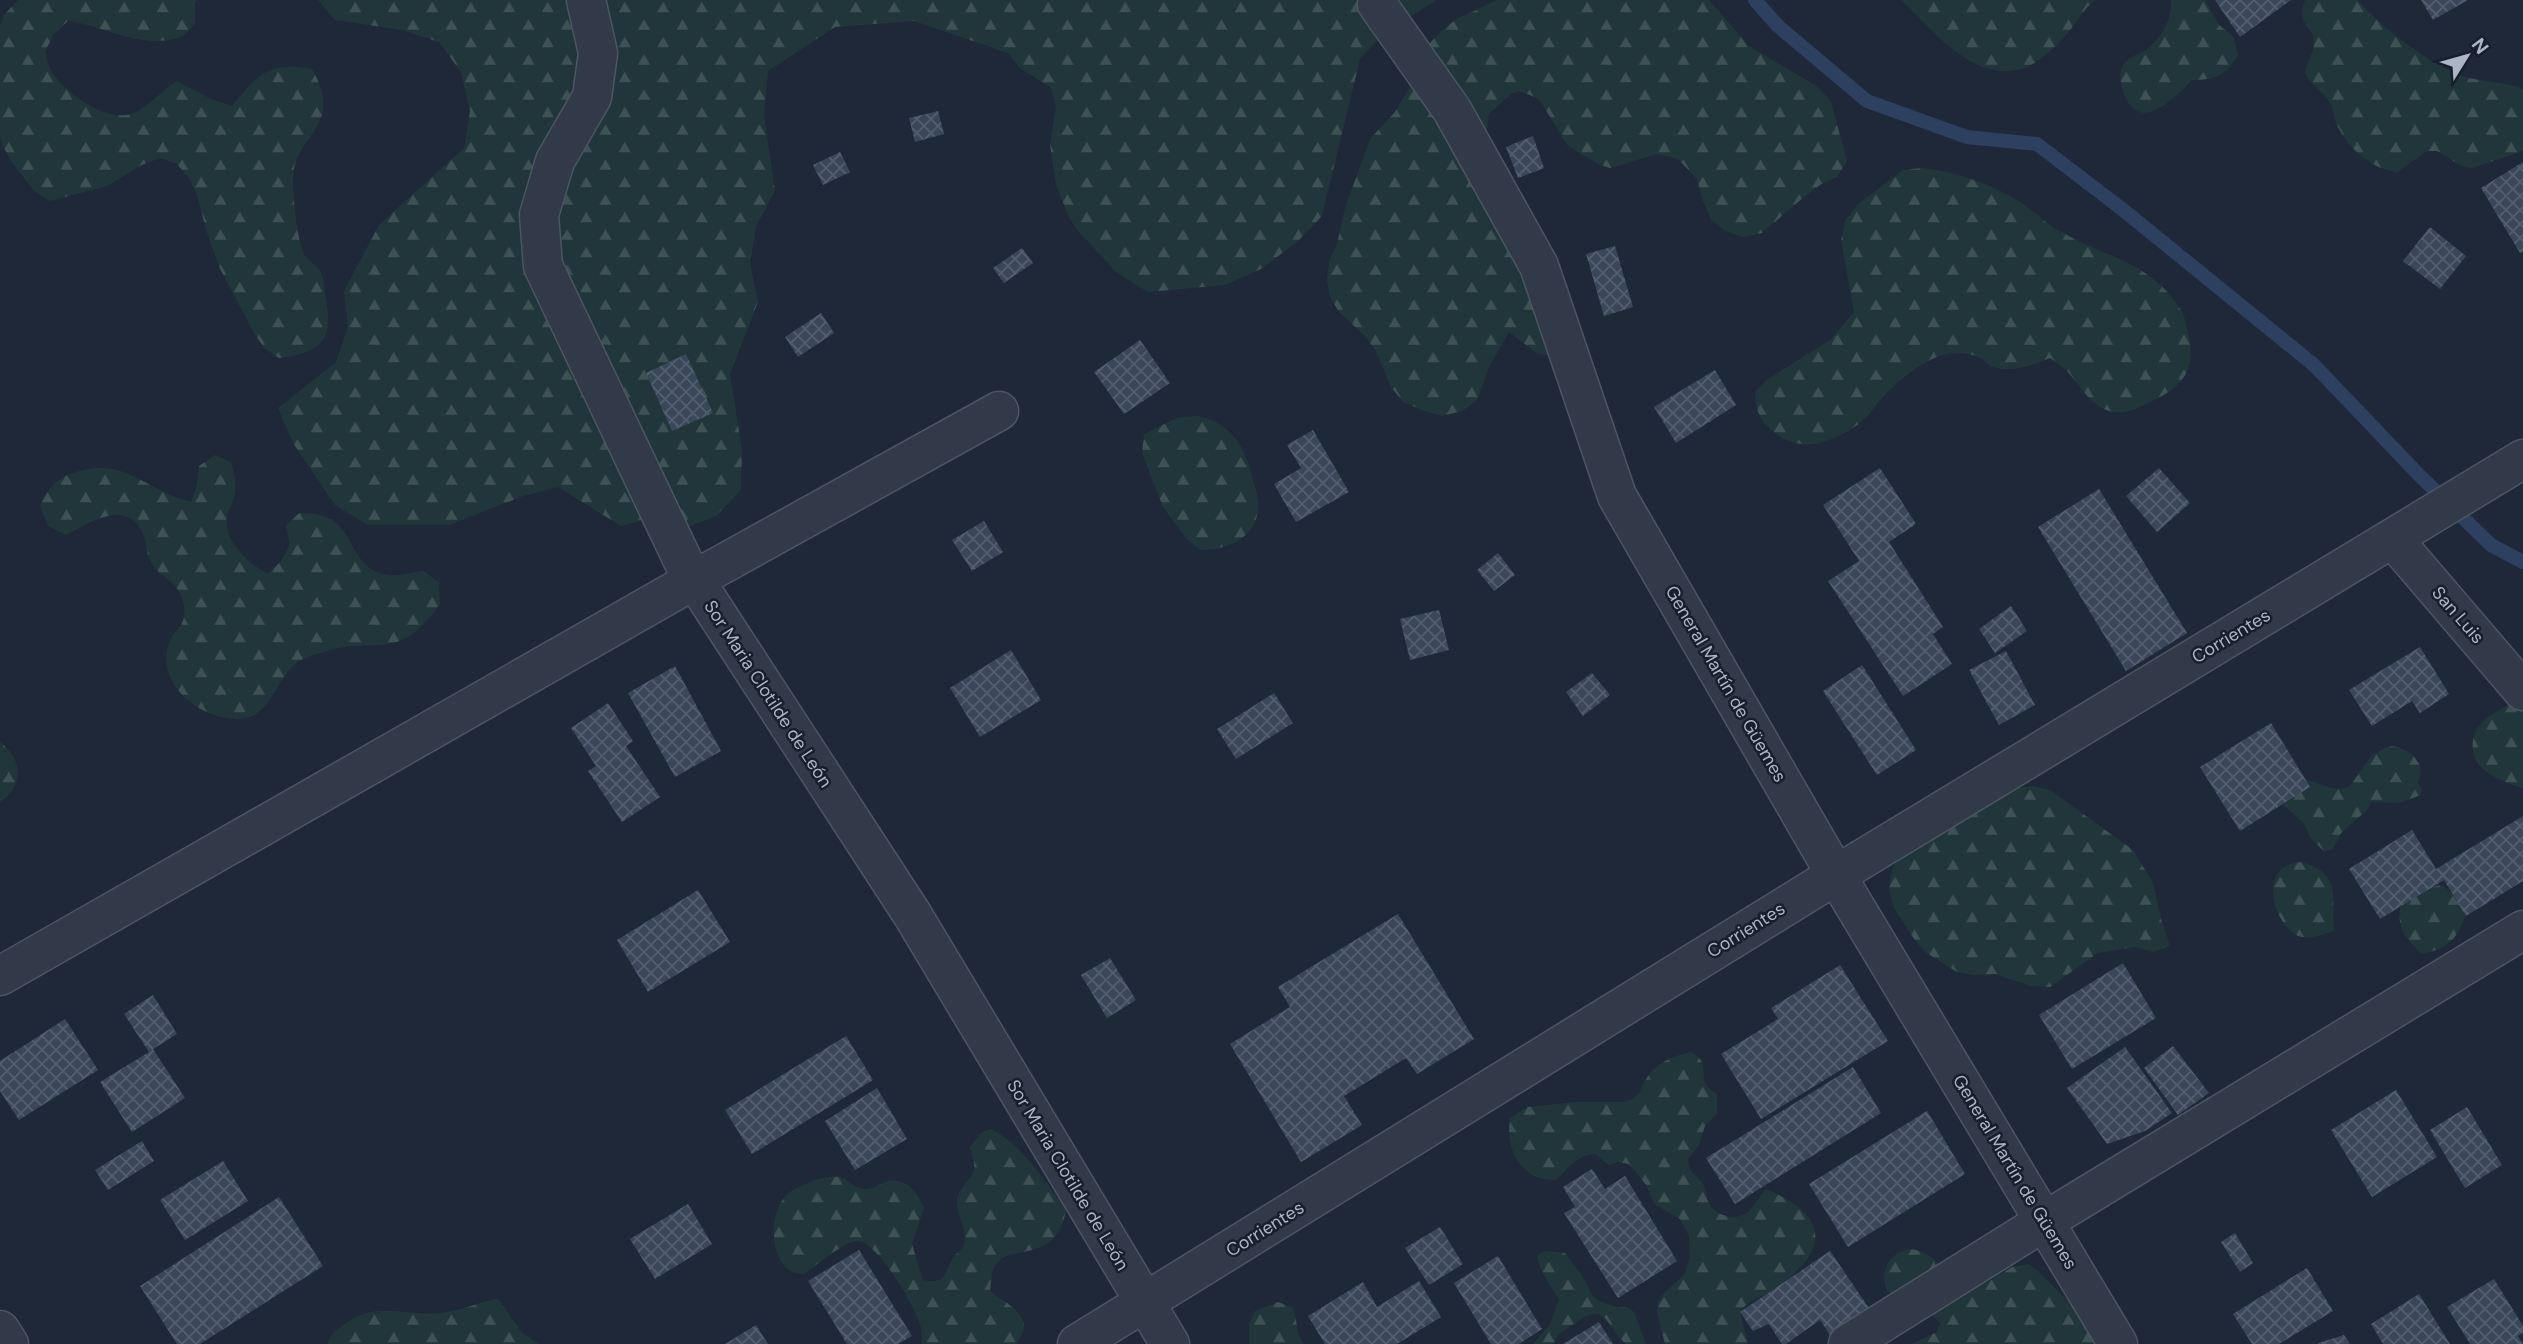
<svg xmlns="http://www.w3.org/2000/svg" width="2523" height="1344" font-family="'DM Sans',sans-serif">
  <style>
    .forest { fill: url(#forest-firs) }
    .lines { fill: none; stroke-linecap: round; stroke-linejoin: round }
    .stream { stroke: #2e4060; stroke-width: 14 }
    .building { fill: url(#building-cross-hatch) }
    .minor-casing { stroke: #4c5564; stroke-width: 41 }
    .minor { stroke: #323a49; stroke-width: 38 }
    .labels { text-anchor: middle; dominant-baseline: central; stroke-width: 5; stroke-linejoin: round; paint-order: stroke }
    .street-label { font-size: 18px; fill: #acb5c6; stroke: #171f2d }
  </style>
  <defs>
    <pattern id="forest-firs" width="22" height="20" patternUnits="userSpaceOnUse" patternTransform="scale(1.75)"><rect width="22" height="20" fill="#20363a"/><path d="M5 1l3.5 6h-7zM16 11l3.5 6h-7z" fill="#3e5155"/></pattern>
    <pattern id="building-cross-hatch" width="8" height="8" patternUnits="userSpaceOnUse" patternTransform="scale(1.75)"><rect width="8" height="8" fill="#3a4659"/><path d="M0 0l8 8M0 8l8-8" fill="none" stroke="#545e6f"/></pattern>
  </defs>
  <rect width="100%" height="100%" fill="#1e2839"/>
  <!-- forest -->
  <g class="forest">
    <path d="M18,0H197L195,3V23C191,28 186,35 180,37C143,51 103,25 68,21L54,34L45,51C47,58 48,66 52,72C65,93 107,124 134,113C149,106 163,90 177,81L213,100L232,106C257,75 270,60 312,69C347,129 291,133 293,183C294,206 296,230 303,252C306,261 317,264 321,272C324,279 324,291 326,299C334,341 320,353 279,358L264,348L254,333L220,269L207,233L197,195L189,178L177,164L160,158L142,165L107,186L50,201L34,191L11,161L2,144L0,135V26L4,15Z"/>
    <polygon points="318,0 1437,0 1385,32 1360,59 1322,216 1297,242 1261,269 1225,285 1148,292 1116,272 1081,234 1069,218 1056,184 1050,145 1056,107 1051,88 1020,68 1008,53 914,21 835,27 768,71 764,114 775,191 756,226 750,264 758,302 730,374 742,450 741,490 716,516 678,531 644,520 621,526 558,487 523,496 449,525 368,525 335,505 293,443 278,408 336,362 348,327 344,291 379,225 464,148 470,111 461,72 439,42 402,30 335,20"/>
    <polygon points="1497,0 1709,0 1749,46 1818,87 1831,102 1847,161 1837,177 1820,185 1804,197 1762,233 1743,237 1725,231 1711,219 1703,201 1697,179 1678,159 1657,154 1610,168 1600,165 1568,146 1539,99 1520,91 1511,94 1489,114 1484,153 1494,205 1556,356 1538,354 1509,332 1490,365 1477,400 1462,411 1442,416 1424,411 1403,402 1391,387 1376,351 1365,336 1339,312 1330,297 1327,280 1329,261 1337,244 1345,208 1370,139 1395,112 1425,61 1429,44 1442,30 1457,19"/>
    <path d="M1901,0H2095C2083,10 2080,17 2071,29C2063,40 2047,55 2036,62C1983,95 1935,32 1901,0Z"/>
    <path d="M2171,0H2205L2219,25L2233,36L2238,55C2225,76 2216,80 2192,80C2177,95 2143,133 2126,99C2122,91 2118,75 2122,67C2126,58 2136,55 2144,51C2160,41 2173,19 2171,0Z"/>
    <path d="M2305,0H2358C2377,25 2438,70 2469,78C2487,82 2505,82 2523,89V151L2472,168L2462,166L2437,151H2427L2397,172C2371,169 2349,149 2338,127C2333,119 2335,109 2329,101C2321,90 2310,85 2305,72C2307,63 2314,52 2314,43C2314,24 2295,27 2305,0Z"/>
    <path d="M1922,168C1958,172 1991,184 2022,203C2034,211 2044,222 2056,229C2102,257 2153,261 2182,312C2186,320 2187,330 2189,338C2197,376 2176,391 2144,405C2132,411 2122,415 2109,411C2090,405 2079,384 2067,371C2062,366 2055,362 2050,358C2033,365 2011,373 1993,367C1988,365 1984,360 1980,358C1968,352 1956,352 1943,355C1921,361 1894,384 1879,401C1874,406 1871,413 1866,418C1843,438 1807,455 1779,436C1761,423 1756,414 1755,392L1768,379L1830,340L1854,312L1841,240L1845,221L1857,205L1903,170Z"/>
    <path d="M1198,416C1205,418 1213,420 1219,424C1237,435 1246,453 1251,473C1254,485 1260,499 1258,511C1254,540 1225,550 1200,550L1186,538L1163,507L1142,453L1144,434L1179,417Z"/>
    <path d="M215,455L231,462C235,476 238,487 233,501C232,506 227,512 227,517C224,542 249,564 268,574L281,561L290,544L286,526L299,513C361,511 342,566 386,575C396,577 413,572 424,571L439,583L440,604C429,619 415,636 397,642C380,647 361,644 344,647C332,649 320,653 308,657C274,668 276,721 236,719C198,718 155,683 169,643C174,629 187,627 184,606C180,579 157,578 150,560C145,549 147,536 138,525C118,502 87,525 66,535L48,526L40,506C48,489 55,479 73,473C125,455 145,491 191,502L197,485L199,466Z"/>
    <path d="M2508,705L2523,707V789C2510,783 2494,779 2483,769C2468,756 2470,733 2484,720C2491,714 2500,710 2508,705Z"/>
    <path d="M0,742C23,759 24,786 0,802Z"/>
    <path d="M2389,746C2409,747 2427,762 2418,783L2422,790L2421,795L2399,803L2372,802L2367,810L2341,833L2333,849L2324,851L2311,839L2303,822L2282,804L2302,778L2331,788L2341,789L2350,786L2372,755Z"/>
    <polygon points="2032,786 2050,790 2133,850 2153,883 2162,922 2170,946 2153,952 2135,947 2098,953 2050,987 2031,986 1995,974 1975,975 1957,972 1925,952 1914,939 1894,908 1889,890 1891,871 1910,840 2011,789"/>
    <path d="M2301,862C2343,873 2331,898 2334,931C2324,934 2313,939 2302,937C2277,933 2252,865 2301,862Z"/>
    <path d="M2440,885L2449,890L2466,914C2456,941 2449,948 2421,954C2407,939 2397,930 2400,908L2422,890Z"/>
    <path d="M1691,1052C1717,1066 1690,1079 1717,1094V1113L1705,1126L1699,1145L1688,1159C1689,1176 1702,1177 1706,1191C1707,1194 1706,1198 1708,1201C1714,1217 1738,1222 1749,1211C1755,1204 1760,1196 1766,1189C1833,1217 1829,1253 1771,1291C1760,1298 1747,1301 1740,1312L1748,1344H1665L1657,1312L1658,1302L1663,1294L1685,1274L1690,1255L1689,1236L1680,1219L1654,1204L1647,1186L1629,1164L1618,1162L1609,1165L1595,1154C1577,1155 1568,1168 1556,1180C1520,1181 1505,1149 1510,1118L1527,1107L1576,1102H1624L1633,1099L1640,1092C1648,1068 1667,1057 1691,1052Z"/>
    <path d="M991,1129C1021,1143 1046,1183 1066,1209C1058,1265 1010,1243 996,1264C991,1271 991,1283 990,1291C1001,1300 1026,1312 1024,1328C1023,1333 1019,1339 1017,1344H922C921,1339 922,1333 921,1328C917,1309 878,1243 859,1241C846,1239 816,1266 804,1274C767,1275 765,1205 793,1190C804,1184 827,1174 839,1177C850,1180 856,1191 868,1189C875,1188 881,1183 888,1181C907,1178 918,1193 924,1208L912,1244L923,1280C947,1285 944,1273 953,1258C958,1251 964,1249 965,1240C966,1227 957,1216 957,1202C957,1189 971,1181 974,1169C975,1162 972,1154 970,1147L982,1132Z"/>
    <path d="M1912,1249C1933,1253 1943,1268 1955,1284L1975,1286L1986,1283L2012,1267L2029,1264C2057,1287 2080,1313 2101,1344H1912L1937,1332L1940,1323L1924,1308L1887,1291C1879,1271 1889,1251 1912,1249Z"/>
    <path d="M1546,1251L1565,1253L1583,1277L1592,1295L1599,1301L1616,1307H1626L1634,1312L1646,1344H1626C1604,1325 1607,1299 1574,1324C1566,1329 1556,1334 1554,1344H1533L1550,1324L1559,1299C1549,1284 1540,1273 1537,1255Z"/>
    <path d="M495,1299L499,1300L522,1333L539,1344H327C331,1334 336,1330 345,1324C376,1300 406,1317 441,1313C459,1311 477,1303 495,1299Z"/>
    <path d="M1278,1302L1292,1307C1299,1320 1294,1332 1304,1344H1249V1324L1255,1311Z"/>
  </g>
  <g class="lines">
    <!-- stream -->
    <polyline class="stream" points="1755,0 1778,26 1867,101 1967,137 2037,144 2122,209 2314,365 2419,475 2491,545 2523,562"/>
  </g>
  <!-- building -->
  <g class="building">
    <polygon points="2215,0 2291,0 2240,37"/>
    <polygon points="2421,0 2468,0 2433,20"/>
    <polygon points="938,111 944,134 915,142 909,118"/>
    <polygon points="1533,136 1544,168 1518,178 1506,147"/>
    <polygon points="840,152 850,172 823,185 813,165"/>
    <polygon points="2523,162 2523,251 2520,253 2481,188"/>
    <polygon points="2430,227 2466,256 2440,289 2403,261"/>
    <polygon points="1615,246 1633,307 1604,316 1586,254"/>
    <polygon points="1022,248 1033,263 1004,283 993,268"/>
    <polygon points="821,313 834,333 798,357 785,337"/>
    <polygon points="1140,340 1170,383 1124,414 1094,372"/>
    <polygon points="686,354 713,413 672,431 646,373"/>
    <polygon points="1715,370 1736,405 1676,443 1654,407"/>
    <polygon points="1313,430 1349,492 1296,522 1274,484 1301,468 1287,445"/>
    <polygon points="1880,468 1916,524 1889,542 1943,627 1933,634 1952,664 1903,696 1828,581 1859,561 1823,505"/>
    <polygon points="2159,468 2190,503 2157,532 2126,496"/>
    <polygon points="2099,489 2187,633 2126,671 2038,527"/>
    <polygon points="984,521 1003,552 972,571 952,540"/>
    <polygon points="1498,553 1515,575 1494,591 1477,570"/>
    <polygon points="2011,606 2027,631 1995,653 1979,629"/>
    <polygon points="1439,610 1449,650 1410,660 1400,619"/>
    <polygon points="2420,647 2449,694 2420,713 2412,701 2372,726 2349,690"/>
    <polygon points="1011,650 1041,700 980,737 950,688"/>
    <polygon points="2006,651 2035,705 1999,725 1969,670"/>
    <polygon points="1862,665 1916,750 1877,775 1823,691"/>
    <polygon points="675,666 721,751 675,777 628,693"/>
    <polygon points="1592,673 1610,695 1583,716 1566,692"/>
    <polygon points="1274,693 1293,723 1236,759 1217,729"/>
    <polygon points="608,703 633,741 626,746 660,797 622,822 588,771 596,766 571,728"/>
    <polygon points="2271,723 2310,787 2240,831 2200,767"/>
    <polygon points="2523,816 2523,881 2466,916 2444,880 2380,919 2349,869 2412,830 2436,869"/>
    <polygon points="698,890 730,942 648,992 617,940"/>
    <polygon points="1398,914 1474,1039 1417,1074 1406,1058 1344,1096 1362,1125 1301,1162 1230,1044 1290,1007 1278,987"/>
    <polygon points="1110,958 1136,1000 1107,1018 1081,975"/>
    <polygon points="2123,963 2156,1018 2072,1069 2039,1015"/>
    <polygon points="1840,965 1888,1041 1761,1119 1721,1054 1778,1019 1771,1008"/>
    <polygon points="153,995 177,1034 153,1049 185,1098 132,1132 100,1082 149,1052 124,1014"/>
    <polygon points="65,1019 98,1070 19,1120 0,1091 0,1061"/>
    <polygon points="846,1036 873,1080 752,1154 725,1110"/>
    <polygon points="2173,1046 2209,1093 2178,1115 2144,1068"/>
    <polygon points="2125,1047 2172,1113 2145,1131 2107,1144 2067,1088"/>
    <polygon points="1853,1067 1881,1113 1735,1204 1706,1158"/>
    <polygon points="877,1088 907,1139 855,1170 825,1121"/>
    <polygon points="2396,1090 2437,1157 2372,1197 2331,1130"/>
    <polygon points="2467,1107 2502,1165 2465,1188 2430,1130"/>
    <polygon points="1927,1111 1965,1174 1848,1247 1809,1184"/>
    <polygon points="142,1141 154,1161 108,1190 95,1170"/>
    <polygon points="223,1161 248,1201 185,1240 160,1200"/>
    <polygon points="1592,1169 1605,1189 1625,1176 1677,1261 1618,1298 1564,1213 1575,1207 1563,1187"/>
    <polygon points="279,1197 323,1266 200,1344 177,1344 140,1286"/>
    <polygon points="688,1204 712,1244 655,1279 630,1239"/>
    <polygon points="1440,1227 1463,1264 1429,1285 1405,1248"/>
    <polygon points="2235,1233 2253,1263 2240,1272 2221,1242"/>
    <polygon points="859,1250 912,1336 898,1344 847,1344 808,1281"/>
    <polygon points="1830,1251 1871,1311 1832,1338 1820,1320 1786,1344 1782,1344 1769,1324 1753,1331 1740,1312"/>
    <polygon points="1498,1256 1542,1329 1519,1344 1491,1344 1454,1283"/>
    <polygon points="2307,1268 2333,1311 2279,1344 2252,1344 2233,1314"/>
    <polygon points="2494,1279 2523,1326 2523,1333 2518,1336 2523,1344 2470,1344 2447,1307"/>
    <polygon points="1419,1281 1441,1317 1397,1344 1325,1344 1308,1316 1363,1282 1377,1307"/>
    <polygon points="2419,1294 2450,1344 2383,1344 2371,1324"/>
    <polygon points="1599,1322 1613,1344 1563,1344"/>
    <polygon points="756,1325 768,1344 725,1344"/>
    <polygon points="2344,1335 2350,1344 2318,1344 2318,1343"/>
  </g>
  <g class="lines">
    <defs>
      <g id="minor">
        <polyline points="586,0 598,53 592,97 555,161 539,215 543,266 685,565 912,914 1170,1344"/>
        <polyline points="1377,4 1452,110 1539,266 1617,496 1836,875 2118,1344"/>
        <polyline points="2393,539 2523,691"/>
        <polyline points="0,976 694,580 999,411"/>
        <polyline points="0,1330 9,1344"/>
        <polyline points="1077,1344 1836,875 2523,459"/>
        <polyline points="1848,1344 2045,1221 2523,930"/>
      </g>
    </defs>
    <!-- minor casing -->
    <use href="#minor" class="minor-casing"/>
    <!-- minor -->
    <use href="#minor" class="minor"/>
  </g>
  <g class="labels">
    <!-- street labels -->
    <g class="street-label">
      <text transform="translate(2458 615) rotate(49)">San Luis</text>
      <text transform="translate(2231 636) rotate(-31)">Corrientes</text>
      <text transform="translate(1726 684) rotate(60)">General Martín de Güemes</text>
      <text transform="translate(768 694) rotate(57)">Sor Maria Clotilde de León</text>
      <text transform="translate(1746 930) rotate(-32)">Corrientes</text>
      <text transform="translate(2015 1172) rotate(59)">General Martín de Güemes</text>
      <text transform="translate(1068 1175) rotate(59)">Sor Maria Clotilde de León</text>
      <text transform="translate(1265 1229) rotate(-32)">Corrientes</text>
    </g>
  </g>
  <!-- north arrow -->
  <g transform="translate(2467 56) rotate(53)" stroke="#171f2d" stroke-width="5" paint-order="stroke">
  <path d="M0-5L12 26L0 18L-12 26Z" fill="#acb5c6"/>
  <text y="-10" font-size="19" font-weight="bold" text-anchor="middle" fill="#acb5c6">N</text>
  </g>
</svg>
